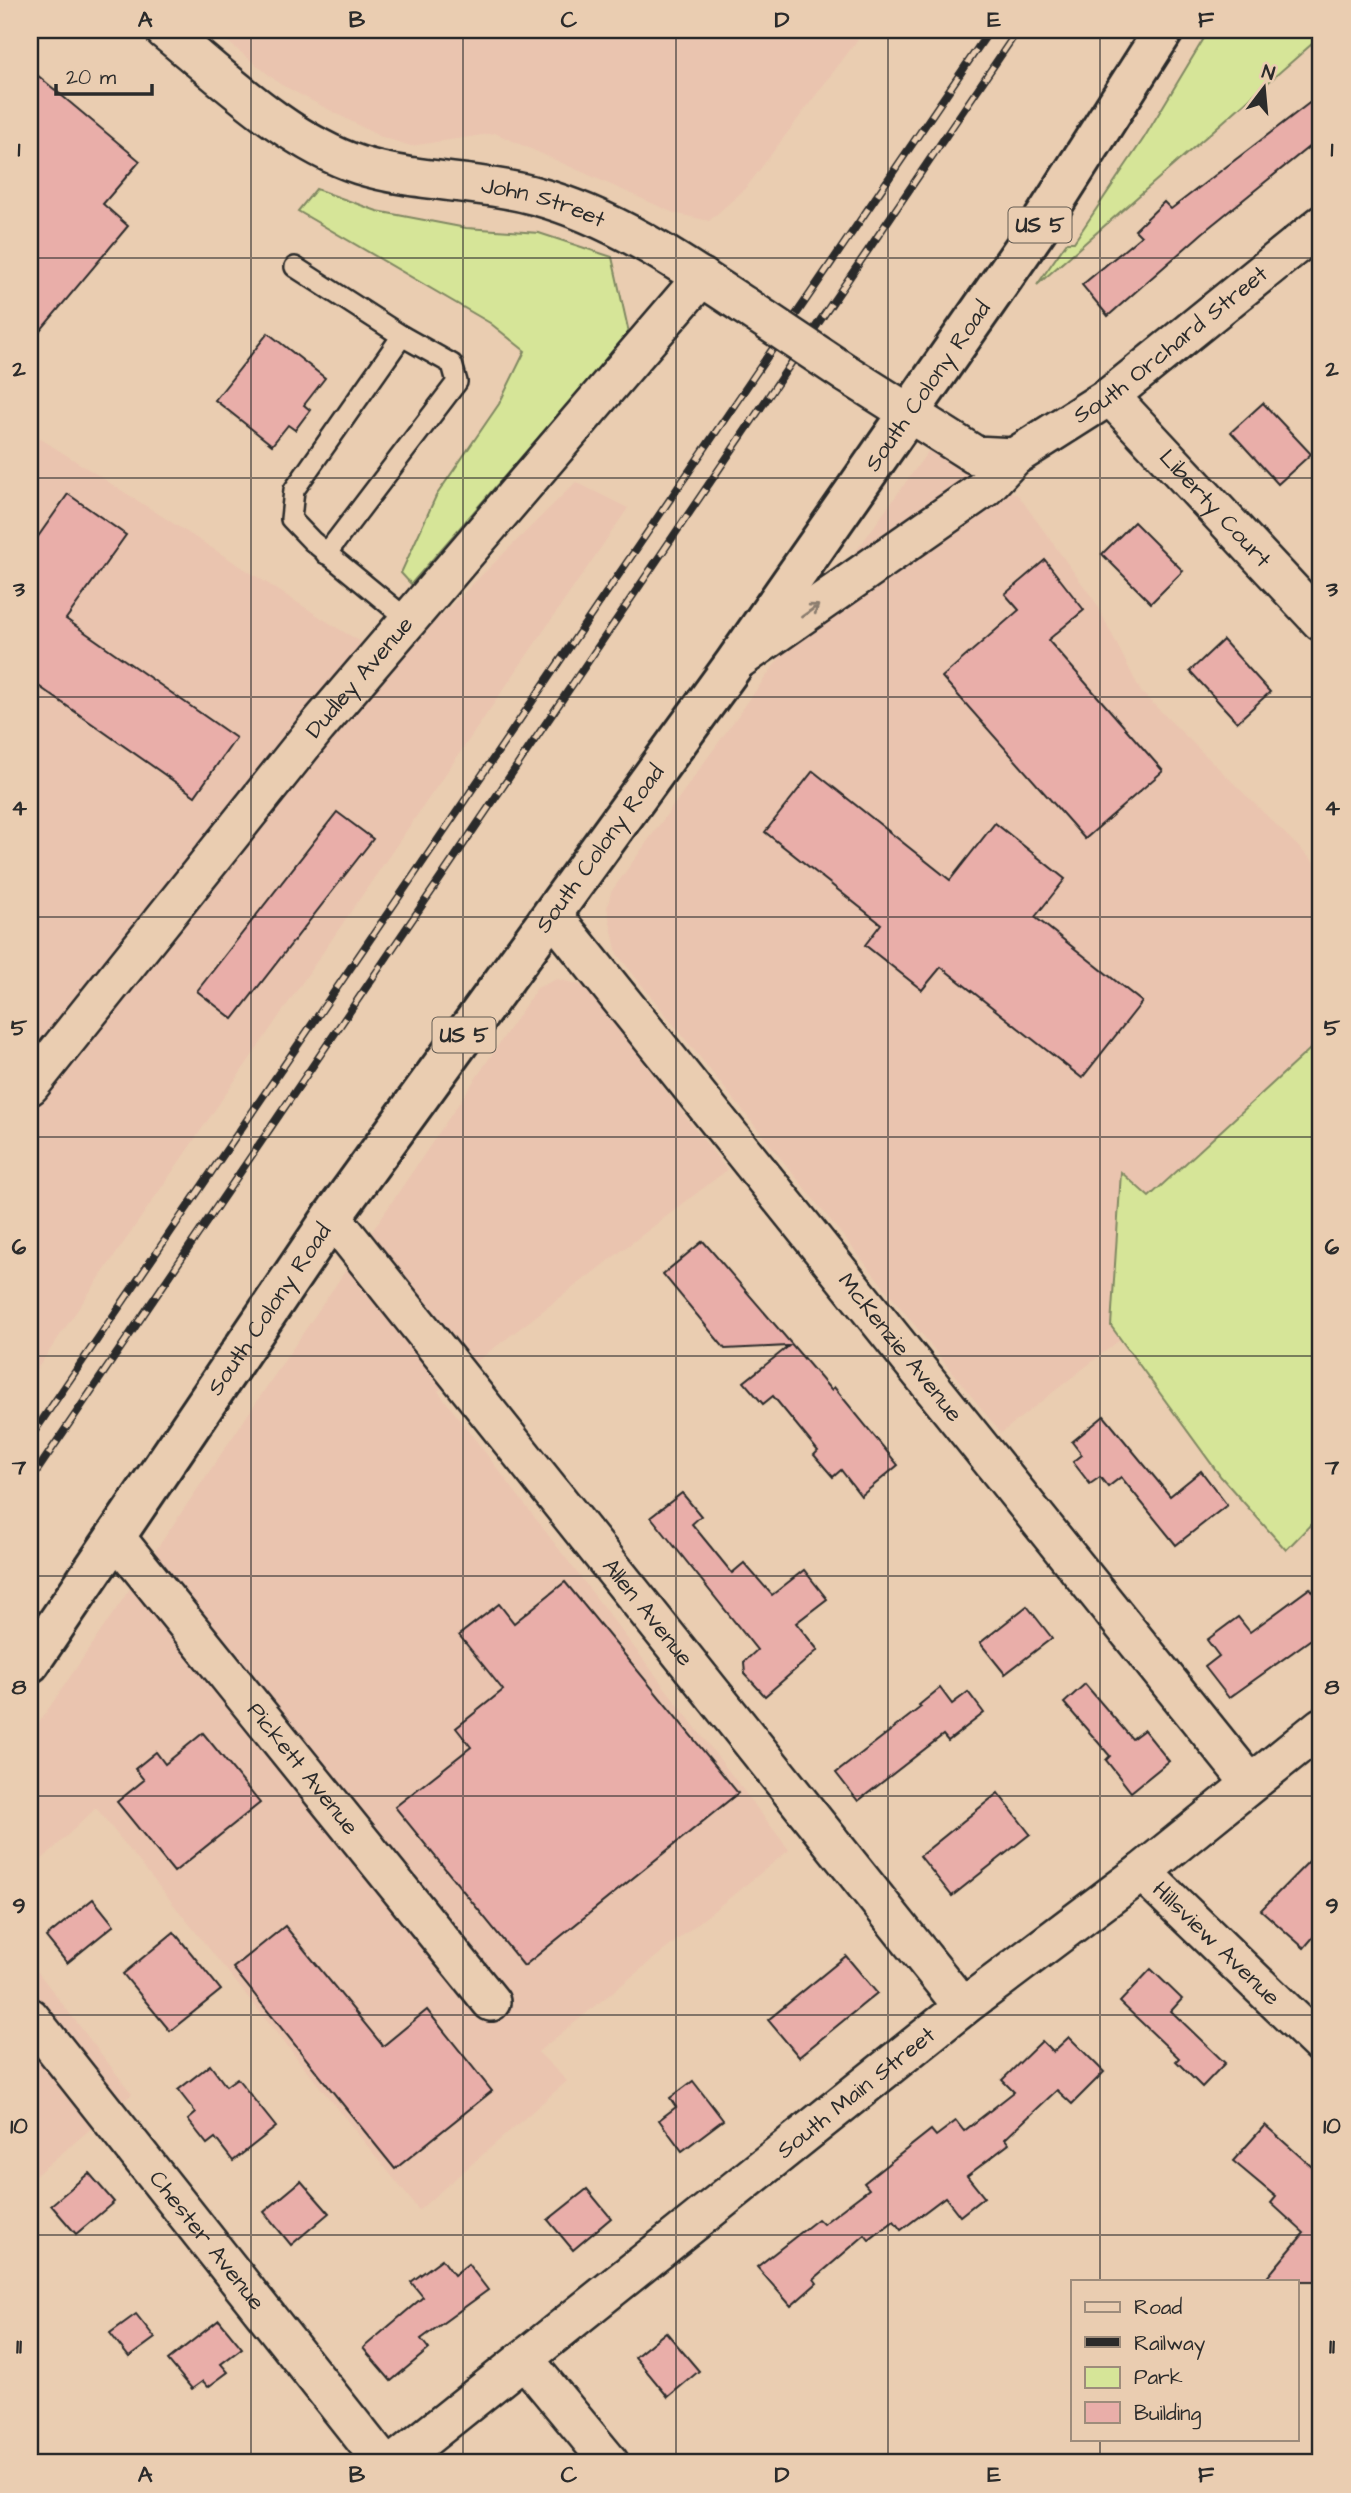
<svg xmlns="http://www.w3.org/2000/svg" width="1351" height="2493" font-family="'Architects Daughter',sans-serif">
  <style>
    .built { fill: #eac4af }
    .green { fill: #d6e598; stroke: #808862; stroke-width: 2 }
    .building { fill: #e9aea9; stroke: #2b2b2b; stroke-width: 2 }
    .lines { fill: none; stroke-linecap: round; stroke-linejoin: round }
    .lane-casing { stroke: #2b2b2b; stroke-width: 24 }
    .street-casing { stroke: #2b2b2b; stroke-width: 42 }
    .primary-casing { stroke: #2b2b2b; stroke-width: 44 }
    .lane { stroke: #eacdb1; stroke-width: 19 }
    .street { stroke: #eacdb1; stroke-width: 37 }
    .primary { stroke: #eacdb1; stroke-width: 38 }
    .rail-casing { stroke: #2b2b2b; stroke-width: 8 }
    .rail { stroke: #eacdb1; stroke-width: 5; stroke-dasharray: 16; stroke-linecap: butt }
    .street-bridge-casing { stroke: #2b2b2b; stroke-width: 42; stroke-linecap: butt }
    .street-bridge { stroke: #eacdb1; stroke-width: 37 }
    .oneway { stroke: #8a7c6e }
    .grid { fill: none; stroke: #2b2b2b; stroke-width: 2; stroke-opacity: 0.55 }
    .labels { text-anchor: middle; dominant-baseline: central; stroke-width: 6; stroke-linejoin: round; paint-order: stroke }
    .shield { fill: #eacdb1; stroke: #645c53; stroke-width: 2 }
    .shield-label { font-size: 21px; font-weight: bold; fill: #2b2b2b }
    .street-label { font-size: 23px; fill: #2b2b2b; stroke: #eacdb1 }
    .neatline { fill: none; stroke: #2b2b2b; stroke-width: 2.5 }
    .grid-label { font-size: 23px; text-anchor: middle; font-weight: bold; fill: #2b2b2b }
  </style>
  <rect width="100%" height="100%" fill="#eacdb1"/>
  <filter id="ink" filterUnits="userSpaceOnUse"><feTurbulence type="fractalNoise" baseFrequency=".0143" numOctaves="2"/><feDisplacementMap in="SourceGraphic" scale="14" xChannelSelector="R" yChannelSelector="G"/><feConvolveMatrix kernelMatrix="1 2 1 2 8 2 1 2 1" color-interpolation-filters="sRGB"/></filter>
  <g filter="url(#ink)">
    <!-- built -->
    <g class="built">
      <polygon points="213,30 865,30 745,189 709,221 674,213 495,133 411,146 379,136 280,84"/>
      <polygon points="30,432 342,631 395,661 576,482 628,508 30,1379"/>
      <polygon points="929,450 1018,495 1096,603 1141,692 1321,869 1321,1038 1149,1198 1121,1172 1111,1326 1121,1339 1001,1433 617,954 607,908 611,892"/>
      <polygon points="557,979 585,986 727,1170 438,1391 789,1850 538,2052 567,2081 419,2210 96,1808 30,1871 30,1736 537,988"/>
      <polygon points="30,1962 132,2094 30,2180"/>
    </g>
    <!-- green -->
    <g class="green">
      <polygon points="1209,30 1321,30 1321,36 1037,285 1067,242 1074,242 1144,138"/>
      <polygon points="316,189 377,211 466,228 539,233 612,257 629,333 411,584 401,573 436,496 499,404 525,351 490,323 298,211"/>
      <polygon points="1321,1039 1321,1514 1286,1550 1221,1477 1111,1326 1121,1172 1149,1197"/>
    </g>
    <!-- building -->
    <g class="building">
      <polygon points="30,69 140,161 103,204 128,226 30,343"/>
      <polygon points="1321,94 1321,137 1207,229 1108,316 1082,285 1141,236 1135,230 1164,202 1171,209"/>
      <polygon points="268,333 325,378 304,405 310,410 295,430 288,425 272,445 215,400"/>
      <polygon points="1263,403 1311,454 1278,484 1231,432"/>
      <polygon points="68,494 126,535 66,619 236,738 195,796 30,680 30,548"/>
      <polygon points="1134,522 1183,571 1151,603 1102,554"/>
      <polygon points="1045,560 1084,610 1048,640 1163,771 1085,839 942,677 1019,610 1005,594"/>
      <polygon points="1223,640 1270,692 1237,722 1190,671"/>
      <polygon points="813,771 950,880 995,823 1065,879 1035,917 1142,1002 1082,1078 941,967 922,990 865,945 881,924 765,832"/>
      <polygon points="337,812 373,839 233,1019 197,991"/>
      <polygon points="703,1241 831,1390 834,1387 898,1465 861,1496 841,1470 833,1477 814,1455 818,1451 773,1396 763,1404 744,1382 789,1346 725,1349 663,1274"/>
      <polygon points="1104,1416 1170,1496 1201,1471 1227,1505 1176,1545 1121,1477 1108,1487 1100,1477 1090,1484 1073,1462 1082,1455 1072,1442"/>
      <polygon points="682,1493 701,1516 692,1524 732,1573 744,1563 772,1595 804,1570 827,1599 796,1623 818,1650 765,1696 745,1674 744,1662 757,1650 651,1517"/>
      <polygon points="565,1582 738,1793 524,1966 395,1807 471,1747 456,1728 503,1690 459,1635 499,1604 514,1623"/>
      <polygon points="1310,1588 1321,1602 1321,1632 1229,1698 1205,1667 1219,1656 1207,1640 1238,1617 1250,1632"/>
      <polygon points="1027,1606 1052,1638 1005,1674 980,1643"/>
      <polygon points="1085,1684 1132,1739 1144,1730 1169,1761 1131,1792 1106,1760 1110,1756 1064,1703"/>
      <polygon points="940,1688 952,1704 968,1692 984,1713 948,1741 943,1735 858,1801 836,1773 921,1707 919,1705"/>
      <polygon points="203,1733 260,1803 174,1872 117,1802 144,1780 135,1769 156,1752 165,1764"/>
      <polygon points="998,1793 1030,1834 952,1896 920,1856"/>
      <polygon points="1321,1849 1321,1928 1304,1948 1261,1910"/>
      <polygon points="93,1899 114,1925 67,1963 46,1937"/>
      <polygon points="285,1926 383,2046 427,2010 492,2091 395,2169 233,1968"/>
      <polygon points="174,1932 221,1990 170,2031 123,1974"/>
      <polygon points="846,1956 877,1993 799,2057 768,2020"/>
      <polygon points="1151,1969 1182,1999 1171,2011 1225,2063 1202,2087 1176,2061 1179,2058 1120,2002"/>
      <polygon points="1069,2037 1104,2072 1072,2104 1057,2090 1005,2139 1009,2144 967,2176 984,2197 960,2216 945,2197 901,2230 894,2221 869,2240 865,2235 814,2279 817,2283 791,2306 757,2267 818,2219 823,2224 869,2189 864,2183 931,2130 936,2136 956,2121 964,2131 1014,2092 1002,2080 1042,2041 1053,2052"/>
      <polygon points="210,2065 226,2086 237,2078 276,2127 233,2161 215,2138 207,2144 188,2120 196,2113 178,2090"/>
      <polygon points="693,2081 723,2120 682,2151 659,2120 676,2107 670,2098"/>
      <polygon points="1265,2125 1321,2175 1321,2281 1264,2281 1304,2233 1271,2203 1276,2197 1233,2161"/>
      <polygon points="89,2173 114,2202 76,2234 51,2205"/>
      <polygon points="301,2181 329,2213 291,2245 264,2212"/>
      <polygon points="587,2189 611,2218 573,2250 548,2220"/>
      <polygon points="442,2259 454,2275 468,2264 488,2290 421,2339 429,2349 391,2381 363,2348 423,2297 411,2282"/>
      <polygon points="136,2314 155,2338 129,2357 110,2333"/>
      <polygon points="219,2320 242,2348 221,2364 228,2372 208,2387 203,2381 192,2389 168,2360"/>
      <polygon points="666,2332 699,2371 668,2397 635,2357"/>
    </g>
    <g class="lines">
      <defs>
        <g id="lane">
          <polyline points="295,267 402,336 294,490 291,519 312,541 408,620"/>
          <polyline points="326,554 457,382 452,364 402,336"/>
        </g>
        <g id="street">
          <path id="s1" d="M164,30C221,76 288,142 359,165C416,183 478,180 536,196C613,217 679,262 745,306"/>
          <polyline points="847,374 975,455 1014,457"/>
          <path id="s2" d="M1110,396L1321,622"/>
          <path id="s3" d="M740,659L985,488L1014,457L1110,396L1321,225"/>
          <path id="s4" d="M552,914L1250,1783"/>
          <path id="s5" d="M30,1086L317,727L702,277"/>
          <path id="s6" d="M332,1217L963,2007"/>
          <path id="s7" d="M115,1536L491,2002"/>
          <path id="s8" d="M1142,1872L1321,2045"/>
          <path id="s9" d="M30,2017L383,2463"/>
          <polyline points="525,2360 610,2463"/>
          <path id="s10" d="M394,2463L963,2007L1142,1872L1321,1727"/>
        </g>
        <g id="primary">
          <path id="s11" d="M30,1663L332,1217L734,664L1038,228L1164,30"/>
        </g>
      </defs>
      <!-- lane casing -->
      <use href="#lane" class="lane-casing"/>
      <!-- street casing -->
      <use href="#street" class="street-casing"/>
      <!-- primary casing -->
      <use href="#primary" class="primary-casing"/>
      <!-- lane -->
      <use href="#lane" class="lane"/>
      <!-- street -->
      <use href="#street" class="street"/>
      <!-- primary -->
      <use href="#primary" class="primary"/>
      <defs>
        <g id="rail">
          <polyline points="30,1438 990,30"/>
          <polyline points="30,1481 1018,30"/>
        </g>
      </defs>
      <!-- rail casing -->
      <use href="#rail" class="rail-casing"/>
      <!-- rail -->
      <use href="#rail" class="rail"/>
      <defs>
        <polyline id="street-bridge" points="745,306 847,374"/>
      </defs>
      <!-- street-bridge casing -->
      <use href="#street-bridge" class="street-bridge-casing"/>
      <!-- street-bridge -->
      <use href="#street-bridge" class="street-bridge"/>
    </g>
    <!-- one-way arrows -->
    <defs><path id="oneway-shaft" d="M-6 0H5M1.5-3L5.5 0L1.5 3" fill="none" stroke-width="1.6" stroke-linecap="round" stroke-linejoin="round" transform="scale(1.75)"/></defs>
    <use class="oneway" href="#oneway-shaft" transform="translate(810 611) rotate(-35)"/>
  </g>
  <!-- grid -->
  <path class="grid" d="M251,30V2463M463,30V2463M676,30V2463M888,30V2463M1100,30V2281M30,258H1321M30,478H1321M30,697H1321M30,917H1321M30,1137H1321M30,1356H1321M30,1576H1321M30,1796H1321M30,2015H1321M30,2235H1321M1100,2439V2463"/>
  <g class="labels">
    <!-- shield labels -->
    <g class="shield">
      <rect x="1008.5" y="207.5" width="63" height="35" rx="5"/>
      <rect x="432.5" y="1017.5" width="63" height="35" rx="5"/>
    </g>
    <g class="shield-label">
      <text x="1040" y="225">US 5</text>
      <text x="464" y="1035">US 5</text>
    </g>
    <!-- street labels -->
    <g class="street-label">
      <text stroke="none"><textPath href="#s1" startOffset="427">John Street</textPath></text>
      <text stroke="none"><textPath href="#s3" startOffset="534">South Orchard Street</textPath></text>
      <text stroke="none"><textPath href="#s11" startOffset="1561">South Colony Road</textPath></text>
      <text stroke="none"><textPath href="#s2" startOffset="154">Liberty Court</textPath></text>
      <text stroke="none"><textPath href="#s5" startOffset="525">Dudley Avenue</textPath></text>
      <text stroke="none"><textPath href="#s11" startOffset="994">South Colony Road</textPath></text>
      <text stroke="none"><textPath href="#s11" startOffset="427">South Colony Road</textPath></text>
      <text stroke="none"><textPath href="#s4" startOffset="556">McKenzie Avenue</textPath></text>
      <text stroke="none"><textPath href="#s6" startOffset="506">Allen Avenue</textPath></text>
      <text stroke="none"><textPath href="#s7" startOffset="299">Pickett Avenue</textPath></text>
      <text stroke="none"><textPath href="#s8" startOffset="103">Hillsview Avenue</textPath></text>
      <text stroke="none"><textPath href="#s10" startOffset="592">South Main Street</textPath></text>
      <text stroke="none"><textPath href="#s9" startOffset="285">Chester Avenue</textPath></text>
    </g>
  </g>
  <!-- margin -->
  <rect width="1351" height="2493" fill="none" stroke="#eacdb1" stroke-width="77"/>
  <!-- legend -->
  <rect x="1071" y="2280" width="228" height="161" fill="#eacdb1" stroke="#9e8c7b" stroke-width="2"/>
  <rect x="1085" y="2302" width="35" height="10" fill="#eacdb1" stroke="#9e8c7b" stroke-width="2"/>
  <text x="1134" y="2314" font-size="21" fill="#2b2b2b">Road</text>
  <rect x="1085" y="2337" width="35" height="10" fill="#2b2b2b" stroke="#9e8c7b" stroke-width="2"/>
  <text x="1134" y="2350" font-size="21" fill="#2b2b2b">Railway</text>
  <rect x="1085" y="2367" width="35" height="21" fill="#d6e598" stroke="#9e8c7b" stroke-width="2"/>
  <text x="1134" y="2384" font-size="21" fill="#2b2b2b">Park</text>
  <rect x="1085" y="2402" width="35" height="21" fill="#e9aea9" stroke="#9e8c7b" stroke-width="2"/>
  <text x="1134" y="2420" font-size="21" fill="#2b2b2b">Building</text>
  <!-- north arrow -->
  <g transform="translate(1264 88) rotate(16)" stroke="#eacdb1" stroke-width="5" paint-order="stroke">
  <path d="M0-5L12 26L0 18L-12 26Z" fill="#2b2b2b"/>
  <text y="-10" font-size="19" font-weight="bold" text-anchor="middle" fill="#2b2b2b">N</text>
  </g>
  <!-- scale -->
  <path d="M56 84v10h96v-10" fill="none" stroke="#2b2b2b" stroke-width="3.5"/>
  <text x="66" y="84" font-size="21" fill="#2b2b2b" stroke="#eacdb1" stroke-width="5" paint-order="stroke">20 m</text>
  <rect x="38" y="38" width="1274" height="2416" class="neatline"/>
  <g class="grid-label">
    <text x="145" y="27">A</text>
    <text x="357" y="27">B</text>
    <text x="569" y="27">C</text>
    <text x="782" y="27">D</text>
    <text x="994" y="27">E</text>
    <text x="1206" y="27">F</text>
    <text x="19" y="156">1</text>
    <text x="1332" y="156">1</text>
    <text x="19" y="376">2</text>
    <text x="1332" y="376">2</text>
    <text x="19" y="596">3</text>
    <text x="1332" y="596">3</text>
    <text x="19" y="815">4</text>
    <text x="1332" y="815">4</text>
    <text x="19" y="1035">5</text>
    <text x="1332" y="1035">5</text>
    <text x="19" y="1254">6</text>
    <text x="1332" y="1254">6</text>
    <text x="19" y="1474">7</text>
    <text x="1332" y="1474">7</text>
    <text x="19" y="1694">8</text>
    <text x="1332" y="1694">8</text>
    <text x="19" y="1913">9</text>
    <text x="1332" y="1913">9</text>
    <text x="19" y="2133">10</text>
    <text x="1332" y="2133">10</text>
    <text x="19" y="2353">11</text>
    <text x="1332" y="2353">11</text>
    <text x="145" y="2482">A</text>
    <text x="357" y="2482">B</text>
    <text x="569" y="2482">C</text>
    <text x="782" y="2482">D</text>
    <text x="994" y="2482">E</text>
    <text x="1206" y="2482">F</text>
  </g>
</svg>
